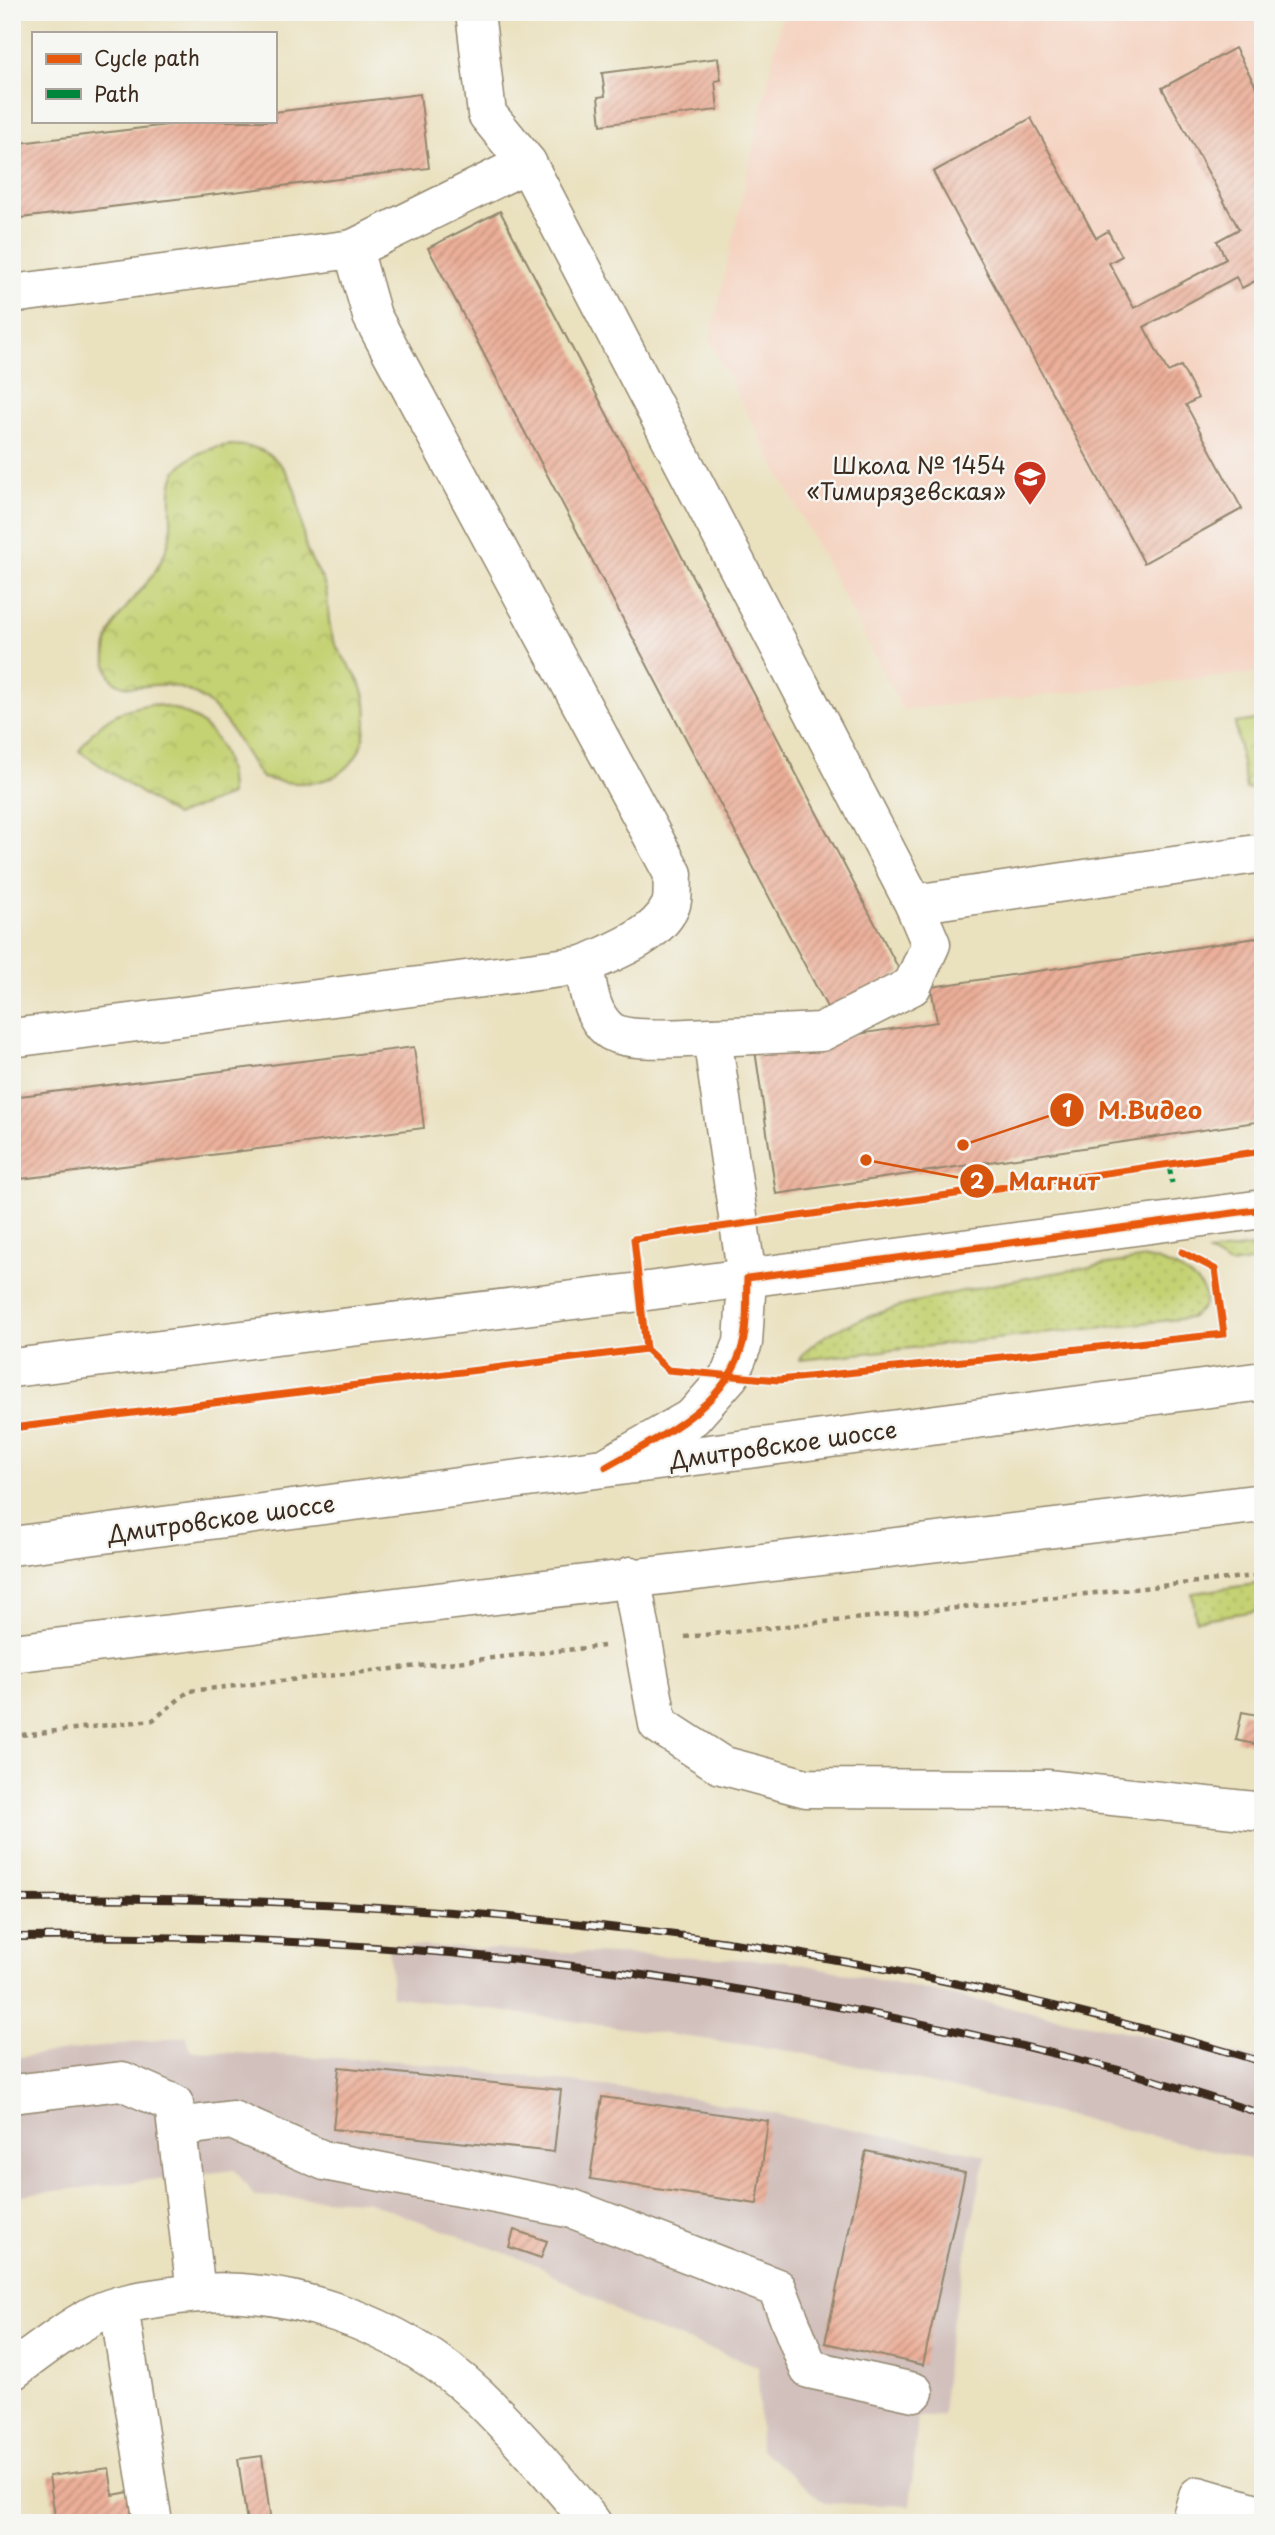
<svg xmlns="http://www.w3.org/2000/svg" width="1275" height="2535" font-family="'Playpen Sans',sans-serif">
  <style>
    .built { fill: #f5d3c1 }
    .industrial { fill: #d1c0bc }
    .grass { fill: url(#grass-dots); stroke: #807e48; stroke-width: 2 }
    .park { fill: url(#park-crowns); stroke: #807e48; stroke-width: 2 }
    .building { fill: url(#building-hatch) }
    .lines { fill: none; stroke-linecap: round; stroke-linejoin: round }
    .minor-casing { stroke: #92866e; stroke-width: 41 }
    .major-casing { stroke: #92866e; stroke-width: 41 }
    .path { stroke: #92866e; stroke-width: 4.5; stroke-dasharray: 5 5; stroke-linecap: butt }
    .minor { stroke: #fff; stroke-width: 38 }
    .major { stroke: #fff; stroke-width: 38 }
    .rail-casing { stroke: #3b2a1e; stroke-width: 8 }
    .rail { stroke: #f6f6f2; stroke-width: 5; stroke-dasharray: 16; stroke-linecap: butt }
    .quiet { stroke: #00873e; stroke-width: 5; stroke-dasharray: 10 5; stroke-linecap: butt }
    .cycleway-casing { stroke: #f6f6f2; stroke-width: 11 }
    .cycleway { stroke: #e8590c; stroke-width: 7 }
    .labels { text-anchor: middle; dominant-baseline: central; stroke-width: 5; stroke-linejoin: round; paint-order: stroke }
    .poi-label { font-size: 23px; fill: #3b2a1e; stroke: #f6f6f2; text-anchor: end }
    .street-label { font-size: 23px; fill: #3b2a1e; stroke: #f6f6f2 }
    .leader { fill: none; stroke: #d7540e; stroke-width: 2.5 }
    .callout-dot { fill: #d7540e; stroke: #f6f6f2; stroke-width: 2.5 }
    .mark-label { font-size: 21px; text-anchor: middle; font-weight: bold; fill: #fff }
    .callout-label { font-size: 24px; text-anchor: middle; font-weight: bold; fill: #d7540e; stroke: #f6f6f2; stroke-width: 5; stroke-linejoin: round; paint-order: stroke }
  </style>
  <defs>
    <pattern id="grass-dots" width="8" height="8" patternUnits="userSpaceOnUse" patternTransform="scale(1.75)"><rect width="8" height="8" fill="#c5d273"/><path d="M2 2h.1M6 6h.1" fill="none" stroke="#aab463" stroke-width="1.8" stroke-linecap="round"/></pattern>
    <pattern id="park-crowns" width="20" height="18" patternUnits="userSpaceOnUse" patternTransform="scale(1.75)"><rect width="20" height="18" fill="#c5d273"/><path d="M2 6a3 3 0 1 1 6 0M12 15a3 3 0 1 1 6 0" fill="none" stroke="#aab463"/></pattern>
    <pattern id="building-hatch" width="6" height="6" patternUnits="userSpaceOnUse" patternTransform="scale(1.75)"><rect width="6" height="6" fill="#ecaf99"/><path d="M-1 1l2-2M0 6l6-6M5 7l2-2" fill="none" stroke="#c08f7c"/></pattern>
  </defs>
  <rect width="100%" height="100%" fill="#f6f6f2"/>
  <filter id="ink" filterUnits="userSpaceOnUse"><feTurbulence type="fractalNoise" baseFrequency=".0143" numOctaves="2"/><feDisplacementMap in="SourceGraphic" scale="14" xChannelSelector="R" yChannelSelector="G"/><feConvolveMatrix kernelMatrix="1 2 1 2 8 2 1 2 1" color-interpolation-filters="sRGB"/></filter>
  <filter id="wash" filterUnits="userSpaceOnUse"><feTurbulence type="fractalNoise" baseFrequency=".00686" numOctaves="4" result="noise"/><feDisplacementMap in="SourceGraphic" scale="28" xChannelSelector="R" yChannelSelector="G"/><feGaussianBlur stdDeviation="1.57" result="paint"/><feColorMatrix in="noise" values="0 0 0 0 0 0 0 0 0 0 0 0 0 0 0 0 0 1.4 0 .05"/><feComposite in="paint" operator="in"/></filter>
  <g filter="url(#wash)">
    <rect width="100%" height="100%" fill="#eae1bf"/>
    <!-- built -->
    <polygon class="built" points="783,12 1263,12 1263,672 903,710 710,342"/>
    <!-- industrial -->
    <g class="industrial">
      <polygon points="389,1945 787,1961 1263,2060 1263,2162 797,2052 392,1996"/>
      <polygon points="187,2036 190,2051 399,2061 676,2095 986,2155 947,2348 943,2416 918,2417 910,2506 824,2503 760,2449 758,2366 637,2323 537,2265 366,2201 254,2196 235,2170 12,2196 12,2058"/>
    </g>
    <!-- grass -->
    <g class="grass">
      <polygon points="1263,1245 1263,1260 1230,1265 1209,1253"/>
      <path d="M1146,1258C1171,1261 1234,1293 1190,1318L800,1360C825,1303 1082,1269 1146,1258Z"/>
      <polygon points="1263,1583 1263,1610 1196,1620 1192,1593"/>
    </g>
    <!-- park -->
    <g class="park">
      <path d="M231,445C251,446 265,448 279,463C302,488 298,517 306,548C310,561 318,569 323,581C330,597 327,611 330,628C334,653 357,669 364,693C368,707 367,722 364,735C353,787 305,788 262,778C234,741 221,692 166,685C150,683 128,693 114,681C109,676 107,667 106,661C103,620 136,602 156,570C161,561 168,547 170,536C174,517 165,483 179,468C193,453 212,447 231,445Z"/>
      <path d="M151,704C204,711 230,741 230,795L175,816L79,751C97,722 117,709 151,704Z"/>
      <polygon points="1263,719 1263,786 1246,789 1235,723"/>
    </g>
    <g id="blocks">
      <!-- building -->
      <g class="building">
        <polygon points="1235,48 1263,99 1263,277 1242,288 1236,277 1144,327 1168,372 1181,366 1198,398 1186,405 1242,509 1144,563 933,172 1031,118 1096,238 1108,231 1122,256 1109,263 1134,308 1226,259 1217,241 1239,229 1162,88"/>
        <polygon points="718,58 721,80 715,81 718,110 601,125 598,97 605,96 602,73"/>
        <polygon points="420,94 429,168 12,219 12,144 200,121 275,121 275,112"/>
        <polygon points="500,211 901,973 829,1011 428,248"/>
        <polygon points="1263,937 1263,1121 776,1194 755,1050 937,1022 931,987"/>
        <polygon points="414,1047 424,1128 12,1180 12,1097"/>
        <polygon points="1242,1712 1263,1716 1263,1746 1236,1740"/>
        <polygon points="339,2067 561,2090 554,2152 333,2129"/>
        <polygon points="602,2097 768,2121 757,2204 590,2179"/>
        <polygon points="866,2151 965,2173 923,2365 825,2343"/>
        <polygon points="514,2230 547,2241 541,2258 509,2247"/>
        <polygon points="262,2456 271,2523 247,2523 238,2459"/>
        <polygon points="109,2468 113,2495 129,2492 133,2523 56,2523 49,2476"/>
      </g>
    </g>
  </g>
  <g filter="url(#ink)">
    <use href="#blocks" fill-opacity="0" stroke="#92866e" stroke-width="2"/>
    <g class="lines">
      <defs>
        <g id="minor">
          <polyline points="475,12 487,114 527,163 914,904 1263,853"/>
          <polyline points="12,294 353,249"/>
          <path d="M584,965C588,987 590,1014 609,1030C627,1044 688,1037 712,1037L747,1278L743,1343L730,1375L693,1417L606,1467"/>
          <polyline points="712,1037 821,1032 912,986 931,944 914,904"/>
          <path d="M12,1038L584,965C612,952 656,937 670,907C674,899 672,884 673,874L372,316L353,249L527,163"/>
          <polyline points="12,1368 640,1292 1263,1209"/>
          <polyline points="631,1576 658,1724 721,1765 806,1788 1047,1789 1263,1812"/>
          <polyline points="12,2094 122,2081 174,2104 196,2293"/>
          <polyline points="177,2127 232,2120 325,2161 573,2209 777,2288 809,2369 914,2392"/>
          <polyline points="119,2307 153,2523"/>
          <path d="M12,2371C39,2351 67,2329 96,2314C120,2302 153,2299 179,2295C284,2281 401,2324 478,2396C519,2436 556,2479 592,2523"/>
          <polyline points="1190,2523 1198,2496 1263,2515"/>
        </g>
        <g id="major">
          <polyline points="12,1546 1263,1381"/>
          <polyline points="12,1653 1263,1503"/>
        </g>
      </defs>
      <!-- minor casing -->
      <use href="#minor" class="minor-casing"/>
      <!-- major casing -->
      <use href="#major" class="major-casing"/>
      <!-- path -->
      <g class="path">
        <polyline points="634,1239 636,1252"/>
        <polyline points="645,1333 646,1349"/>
        <polyline points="685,1637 1263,1575"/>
        <polyline points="12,1736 153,1720 189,1691 603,1646"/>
      </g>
      <!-- minor -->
      <use href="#minor" class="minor"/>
      <!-- major -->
      <use href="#major" class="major"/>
      <defs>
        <g id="rail">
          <path d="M12,1899C239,1896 467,1907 691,1937C885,1963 1076,2007 1263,2062"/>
          <path d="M12,1937C386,1931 761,1976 1123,2071C1170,2084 1216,2100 1263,2114"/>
        </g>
      </defs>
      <!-- rail casing -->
      <use href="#rail" class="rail-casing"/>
      <!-- rail -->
      <use href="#rail" class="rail"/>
      <!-- quiet -->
      <polyline class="quiet" points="1169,1165 1172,1183"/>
      <defs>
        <g id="cycleway">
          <polyline points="1182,1252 1215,1269 1224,1334 778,1380 668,1370 646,1349 634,1239 1263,1151"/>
          <polyline points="12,1428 646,1349"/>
          <path d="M606,1467C658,1437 727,1408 743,1343C748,1323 746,1299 747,1278L1263,1209"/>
        </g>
      </defs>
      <!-- cycleway casing -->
      <use href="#cycleway" class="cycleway-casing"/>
      <!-- cycleway -->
      <use href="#cycleway" class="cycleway"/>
    </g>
  </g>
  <!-- icons -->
  <defs>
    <symbol id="school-pin" viewBox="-11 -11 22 30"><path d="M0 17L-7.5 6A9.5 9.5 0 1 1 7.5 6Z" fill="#c8321e" stroke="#f6f6f2"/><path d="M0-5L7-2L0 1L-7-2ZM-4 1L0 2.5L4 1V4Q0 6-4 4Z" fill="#fff"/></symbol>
  </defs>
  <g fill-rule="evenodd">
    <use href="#school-pin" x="1011" y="458" width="38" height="52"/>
  </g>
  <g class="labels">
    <!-- poi labels -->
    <g class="poi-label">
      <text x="1006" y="464">Школа № 1454<tspan x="1006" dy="26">«Тимирязевская»</tspan></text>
    </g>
    <!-- street labels -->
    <g class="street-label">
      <text transform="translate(783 1444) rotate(-8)">Дмитровское шоссе</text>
      <text transform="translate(221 1518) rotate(-8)">Дмитровское шоссе</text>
    </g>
  </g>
  <!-- callouts -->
  <path class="leader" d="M963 1145L1067 1110M866 1160L977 1181"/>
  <g class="callout-dot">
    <circle cx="963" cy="1145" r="7"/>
    <circle cx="866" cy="1160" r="7"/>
    <circle cx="1067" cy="1110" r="18"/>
    <circle cx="977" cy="1181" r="18"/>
  </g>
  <g class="mark-label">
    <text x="1067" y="1117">1</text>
    <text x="977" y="1189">2</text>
  </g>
  <g class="callout-label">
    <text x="1150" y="1119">М.Видео</text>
    <text x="1054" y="1190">Магнит</text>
  </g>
  <!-- margin -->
  <rect width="1275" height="2535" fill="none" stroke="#f6f6f2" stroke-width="42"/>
  <!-- legend -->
  <rect x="32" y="32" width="245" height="91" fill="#f6f6f2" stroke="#aba49d" stroke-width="2"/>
  <rect x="46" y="54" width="35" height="10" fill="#e8590c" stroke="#aba49d" stroke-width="2"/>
  <text x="94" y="66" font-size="21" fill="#3b2a1e">Cycle path</text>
  <rect x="46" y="89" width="35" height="10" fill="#00873e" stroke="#aba49d" stroke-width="2"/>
  <text x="94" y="102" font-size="21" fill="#3b2a1e">Path</text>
</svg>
